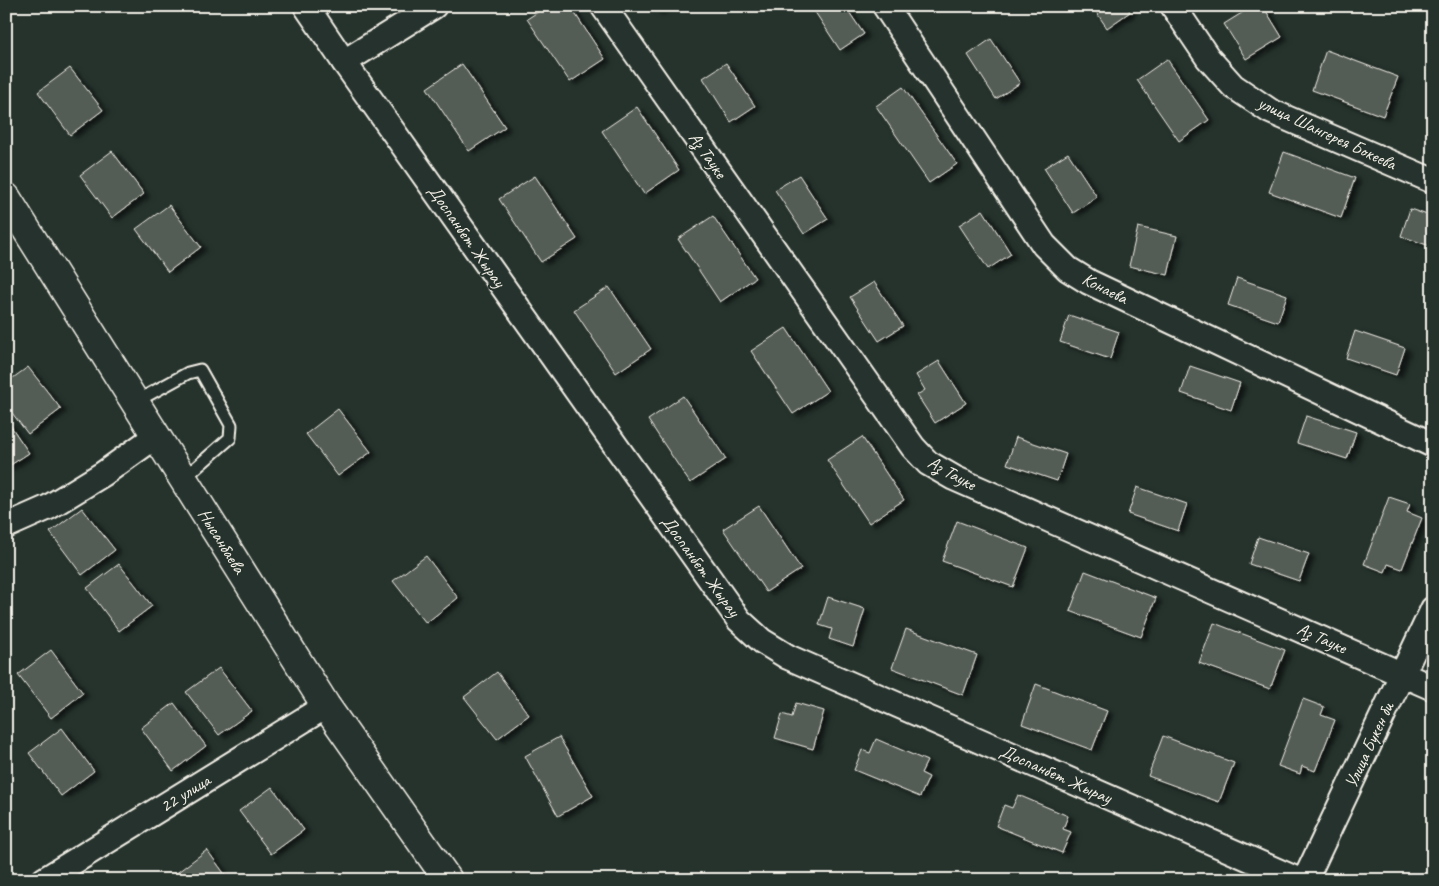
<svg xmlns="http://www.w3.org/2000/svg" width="1439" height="886" font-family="Caveat,sans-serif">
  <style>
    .building { fill: #525c55; stroke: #f4f1e8; filter: url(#shadow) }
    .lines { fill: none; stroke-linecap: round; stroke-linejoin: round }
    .service-casing { stroke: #f4f1e8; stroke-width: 15 }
    .minor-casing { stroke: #f4f1e8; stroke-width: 28 }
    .tertiary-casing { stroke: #f4f1e8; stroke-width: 31 }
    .service { stroke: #26332d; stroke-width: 11 }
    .minor { stroke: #26332d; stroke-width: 24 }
    .tertiary { stroke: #26332d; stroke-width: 28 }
    .labels { text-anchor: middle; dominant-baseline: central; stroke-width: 4; stroke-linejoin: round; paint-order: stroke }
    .street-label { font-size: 18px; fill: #f4f1e8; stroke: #26332d }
  </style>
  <defs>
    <filter id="shadow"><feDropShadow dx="5.5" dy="3" stdDeviation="2.5" flood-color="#0009"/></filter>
  </defs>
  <rect width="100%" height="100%" fill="#26332d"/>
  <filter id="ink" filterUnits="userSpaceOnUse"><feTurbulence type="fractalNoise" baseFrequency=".02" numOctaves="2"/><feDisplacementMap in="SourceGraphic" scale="10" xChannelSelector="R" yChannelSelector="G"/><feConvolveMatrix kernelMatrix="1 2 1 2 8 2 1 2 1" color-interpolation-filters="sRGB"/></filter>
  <g filter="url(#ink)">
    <!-- building -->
    <g class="building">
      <polygon points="547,6 570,6 605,59 570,82 527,19"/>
      <polygon points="653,6 665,6 656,12"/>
      <polygon points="811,6 845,6 864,34 840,50"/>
      <polygon points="1092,6 1127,6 1130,12 1107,28"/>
      <polygon points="1253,6 1263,6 1282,37 1246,59 1224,24"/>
      <polygon points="991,39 1020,83 996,99 968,55"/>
      <polygon points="1326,50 1398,77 1383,116 1312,90"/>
      <polygon points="1167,59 1209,120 1179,141 1137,80"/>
      <polygon points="726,63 755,106 731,122 703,78"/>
      <polygon points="462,64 505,127 469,151 427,88"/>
      <polygon points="70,68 103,110 70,135 38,92"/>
      <polygon points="903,87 957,164 929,183 876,106"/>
      <polygon points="637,107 679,170 644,194 602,131"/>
      <polygon points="112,151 144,194 112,218 80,175"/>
      <polygon points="1284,152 1355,178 1341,218 1269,192"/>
      <polygon points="1068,153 1097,197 1073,213 1044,168"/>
      <polygon points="799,175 828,219 804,234 775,190"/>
      <polygon points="535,176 577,239 541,262 499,199"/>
      <polygon points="169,205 201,247 168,272 136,229"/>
      <polygon points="1410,209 1433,217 1433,247 1401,236"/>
      <polygon points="983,210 1011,254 988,269 959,225"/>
      <polygon points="713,216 755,278 720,302 678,239"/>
      <polygon points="1138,227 1177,236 1168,275 1129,266"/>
      <polygon points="1237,278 1287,295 1278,322 1228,305"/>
      <polygon points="874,282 903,326 879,341 850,297"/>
      <polygon points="609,287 651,349 616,373 574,310"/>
      <polygon points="1069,315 1119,332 1110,359 1060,342"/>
      <polygon points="786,328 828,391 793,414 751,351"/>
      <polygon points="1355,331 1405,348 1396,375 1346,358"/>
      <polygon points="939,361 966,403 935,423 917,395 925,390 916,375"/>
      <polygon points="1190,366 1240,383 1231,410 1181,393"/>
      <polygon points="28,367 61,409 28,434 6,405 6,383"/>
      <polygon points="683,396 726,459 690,483 648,420"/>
      <polygon points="338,409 371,452 338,476 306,434"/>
      <polygon points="1306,416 1356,432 1347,459 1297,443"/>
      <polygon points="6,419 29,453 6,468"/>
      <polygon points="862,437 904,500 869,523 827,460"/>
      <polygon points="1016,437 1066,454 1057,481 1007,464"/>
      <polygon points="1137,487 1187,504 1178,531 1128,514"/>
      <polygon points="1389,497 1410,504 1407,512 1422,518 1402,569 1388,564 1385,572 1364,564"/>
      <polygon points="759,506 801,569 766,592 723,529"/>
      <polygon points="82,508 115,550 82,575 50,532"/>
      <polygon points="957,521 1028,548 1013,587 942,561"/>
      <polygon points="1258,537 1309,554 1299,581 1249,564"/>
      <polygon points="426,556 458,598 426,623 393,581"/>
      <polygon points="119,564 152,606 119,631 87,588"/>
      <polygon points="1085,571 1156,598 1141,637 1070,611"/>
      <polygon points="828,597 865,609 853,647 829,639 832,629 819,625"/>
      <polygon points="1214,623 1285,650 1270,689 1199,663"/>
      <polygon points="906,629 977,655 963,695 892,668"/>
      <polygon points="51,650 83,693 51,718 18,675"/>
      <polygon points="219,668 252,711 219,735 186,692"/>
      <polygon points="497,672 529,715 497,739 464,697"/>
      <polygon points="1036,684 1107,711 1092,750 1022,724"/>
      <polygon points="1303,699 1324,707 1321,715 1335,720 1315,771 1302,766 1300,774 1278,766"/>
      <polygon points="174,703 206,746 173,771 141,728"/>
      <polygon points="796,703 824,711 813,749 775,738 782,714 792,717"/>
      <polygon points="62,728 94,771 61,796 29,753"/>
      <polygon points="1163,736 1234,763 1219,802 1148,776"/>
      <polygon points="559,737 593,796 558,816 525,756"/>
      <polygon points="876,739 927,761 921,773 929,777 920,797 854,770 862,750 870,753"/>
      <polygon points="272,787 304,830 271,854 239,811"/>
      <polygon points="1018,795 1068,816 1063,829 1071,832 1062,853 996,826 1004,805 1012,808"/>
      <polygon points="207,850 229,880 177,880 174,875"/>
    </g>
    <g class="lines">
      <defs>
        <polyline id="service" points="135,402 188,373 200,370 231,425 230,438 183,479"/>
        <g id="minor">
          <polyline points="306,6 344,62 739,620 762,641 788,657 1298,880"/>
          <polyline points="603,6 913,447 928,463 954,478 1433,688"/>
          <polyline points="885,6 1044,245 1068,269 1089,282 1433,445"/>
          <polyline points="1173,6 1208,58 1233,86 1270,111 1433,181"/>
          <polyline points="344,62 434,6"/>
          <polyline points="6,526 49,507 103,474 156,436"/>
          <polyline points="44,880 326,706"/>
          <polyline points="1305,880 1433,609"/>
        </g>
        <polyline id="tertiary" points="6,197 326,706 448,880"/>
      </defs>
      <!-- service casing -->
      <use href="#service" class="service-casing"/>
      <!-- minor casing -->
      <use href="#minor" class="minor-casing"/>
      <!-- tertiary casing -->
      <use href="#tertiary" class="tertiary-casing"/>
      <!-- service -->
      <use href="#service" class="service"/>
      <!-- minor -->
      <use href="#minor" class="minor"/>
      <!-- tertiary -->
      <use href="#tertiary" class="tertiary"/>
    </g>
  </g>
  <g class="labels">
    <!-- street labels -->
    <g class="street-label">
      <text transform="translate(1327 133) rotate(25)">улица Шангерея Бокеева</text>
      <text transform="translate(708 155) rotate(55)">Аз Тауке</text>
      <text transform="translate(467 236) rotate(55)">Доспанбет Жырау</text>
      <text transform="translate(1105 288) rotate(27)">Конаева</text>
      <text transform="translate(952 473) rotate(29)">Аз Тауке</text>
      <text transform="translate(222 541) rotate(58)">Нысанбаева</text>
      <text transform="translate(701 566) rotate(54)">Доспанбет Жырау</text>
      <text transform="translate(1322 638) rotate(24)">Аз Тауке</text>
      <text transform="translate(1369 745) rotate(-65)">Улица Букен би</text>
      <text transform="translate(1056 774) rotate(24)">Доспанбет Жырау</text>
      <text transform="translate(185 793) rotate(-32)">22 улица</text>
    </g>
  </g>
  <!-- margin -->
  <rect width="1439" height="886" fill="none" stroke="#26332d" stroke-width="25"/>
  <rect x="12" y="12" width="1414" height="861" fill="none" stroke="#f4f1e8" stroke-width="2" filter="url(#ink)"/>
</svg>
